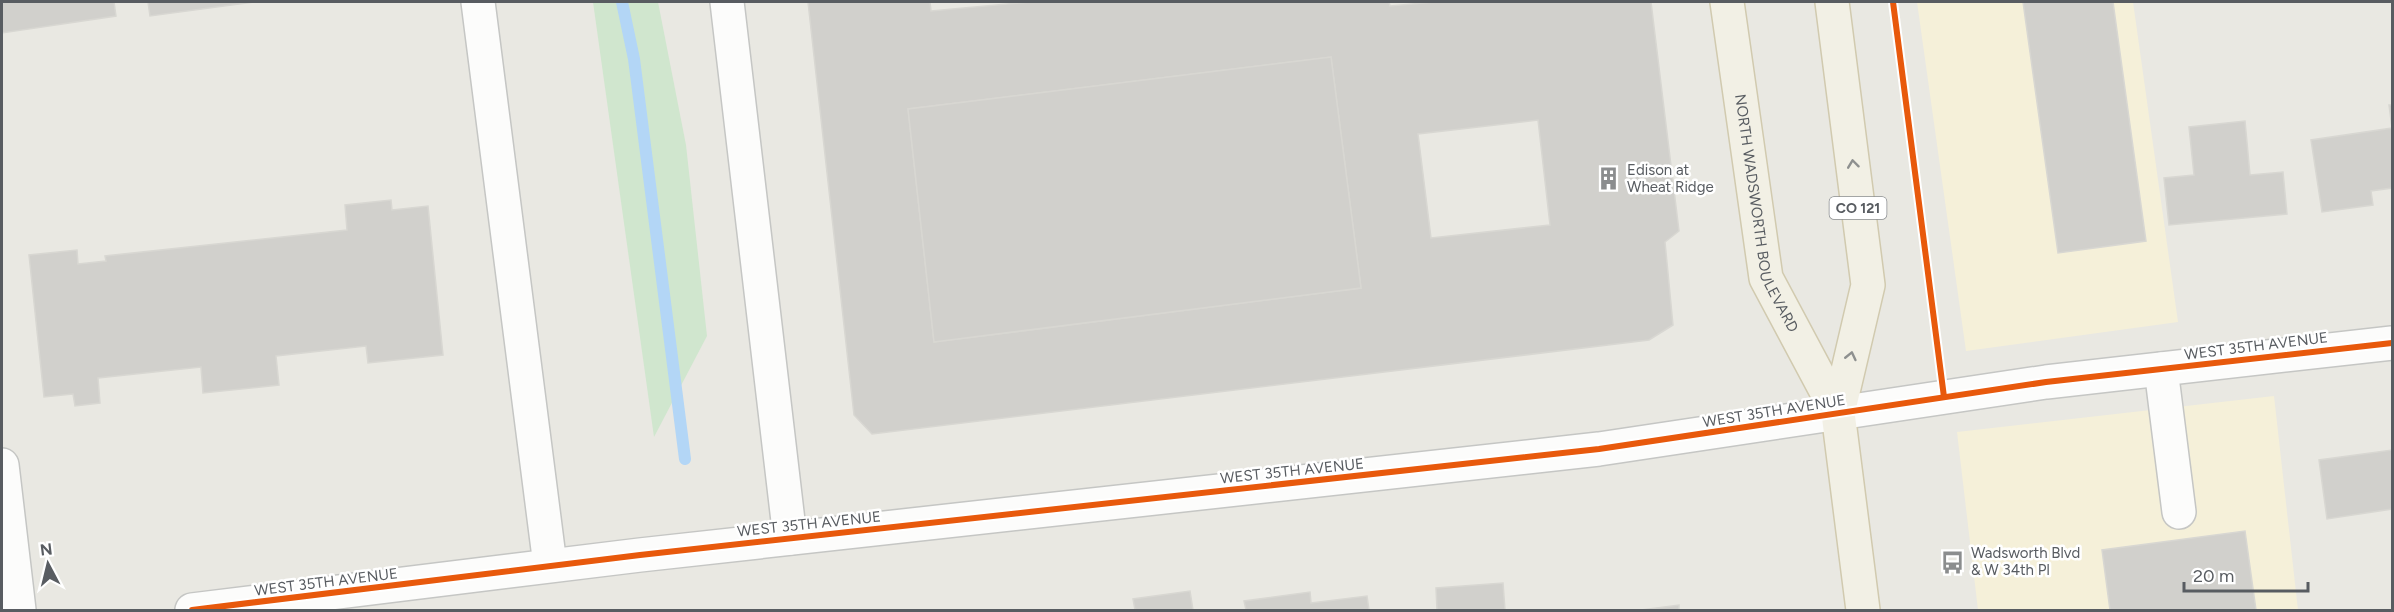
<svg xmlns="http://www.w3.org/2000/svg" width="2394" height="612" font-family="Figtree,sans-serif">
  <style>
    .commercial { fill: #f5f0d9 }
    .green { fill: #d0e6ce }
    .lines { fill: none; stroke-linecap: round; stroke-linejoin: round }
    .stream { stroke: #b3d6f6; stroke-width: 12 }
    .building { fill: #d1d0cc; stroke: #d8d7d2; stroke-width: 1.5; fill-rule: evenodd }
    .minor-casing { stroke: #c5c6c4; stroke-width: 36 }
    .major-casing { stroke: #d1caaf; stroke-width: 36 }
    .minor { stroke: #fcfcfb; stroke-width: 33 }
    .major { stroke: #f2f0e5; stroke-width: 33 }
    .cycleway-casing { stroke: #fff; stroke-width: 10 }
    .cycleway { stroke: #e8590c; stroke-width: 6 }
    .oneway { stroke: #8e908f }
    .labels { text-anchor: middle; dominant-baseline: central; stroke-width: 5; stroke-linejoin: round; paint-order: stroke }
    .shield { fill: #fff; stroke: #8a8d90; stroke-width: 1.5 }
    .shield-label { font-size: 14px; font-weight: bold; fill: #585c61 }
    .poi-label { font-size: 15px; fill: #585c61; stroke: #fff; text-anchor: start }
    .street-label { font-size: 15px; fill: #585c61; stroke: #fff }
  </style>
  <rect width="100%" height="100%" fill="#e9e8e2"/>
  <!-- commercial -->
  <g class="commercial">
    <polygon points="1917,2 2133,2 2178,322 1966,351"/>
    <polygon points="2274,396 2298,610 1978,610 1957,432"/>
  </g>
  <!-- green -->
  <polygon class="green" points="593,2 658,2 686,145 707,336 654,437"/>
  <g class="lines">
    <!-- stream -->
    <polyline class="stream" points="622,2 634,59 685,459"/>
  </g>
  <!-- building -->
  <g class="building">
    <polygon points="2,2 114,2 116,16 2,33"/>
    <polygon points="148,2 254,2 150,16"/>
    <path d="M808,2H930L931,11L1030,2H1389L1390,6L1434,2H1651L1679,231L1665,242L1673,325L1649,340L872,434L854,415ZM1331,57L1361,288L934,342L908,109ZM1538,120L1550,225L1431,238L1418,134Z"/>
    <polygon points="2023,2 2113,2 2146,241 2058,253"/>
    <polygon points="1331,57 1361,288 934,342 908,109"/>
    <polygon points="2389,105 2392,105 2392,188 2371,191 2373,205 2322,212 2311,140 2392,128"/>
    <polygon points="2245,121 2250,175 2283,172 2287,214 2169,225 2164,178 2194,175 2189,127"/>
    <polygon points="391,200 392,210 428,206 443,355 368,363 366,346 276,356 279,385 203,393 201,367 98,378 100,403 75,406 73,394 44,397 29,255 77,250 78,264 106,261 105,256 347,230 345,205"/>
    <polygon points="2392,450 2392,509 2327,519 2319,460"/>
    <polygon points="2245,531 2256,610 2110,610 2102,550"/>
    <polygon points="1503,583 1505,610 1437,610 1436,588"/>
    <polygon points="1190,591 1193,610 1135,610 1133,599"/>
    <polygon points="1310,592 1311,603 1367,596 1369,610 1246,610 1244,601"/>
    <polygon points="1679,605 1679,610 1641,610"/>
  </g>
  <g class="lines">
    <defs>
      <g id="minor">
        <polyline points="478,2 550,565"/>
        <polyline points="727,2 790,538"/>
        <polyline points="2161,369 2179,512"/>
        <polyline points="2,465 19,610"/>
        <polyline points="192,610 640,555 1599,449 2046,382 2392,343"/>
      </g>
      <g id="major">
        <path id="s1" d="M1727,2L1766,278L1838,413"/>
        <polyline points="1832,2 1868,285 1838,413 1863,610"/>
      </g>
    </defs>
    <!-- minor casing -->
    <use href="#minor" class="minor-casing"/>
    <!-- major casing -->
    <use href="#major" class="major-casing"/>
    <!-- minor -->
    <use href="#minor" class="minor"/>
    <!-- major -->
    <use href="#major" class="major"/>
    <defs>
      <g id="cycleway">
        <polyline points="1893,2 1944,397"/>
        <polyline points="192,610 640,555 1599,449 2046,382 2392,343"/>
      </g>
    </defs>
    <!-- cycleway casing -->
    <use href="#cycleway" class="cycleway-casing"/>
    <!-- cycleway -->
    <use href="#cycleway" class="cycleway"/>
  </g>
  <!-- one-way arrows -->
  <defs><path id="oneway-chevron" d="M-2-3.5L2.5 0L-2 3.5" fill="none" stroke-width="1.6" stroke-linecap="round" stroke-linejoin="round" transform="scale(1.5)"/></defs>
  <g class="oneway">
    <use href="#oneway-chevron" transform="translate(1853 164) rotate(-97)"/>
    <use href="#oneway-chevron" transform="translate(1851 356) rotate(-77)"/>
  </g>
  <!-- icons -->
  <defs>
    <symbol id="building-bare" viewBox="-9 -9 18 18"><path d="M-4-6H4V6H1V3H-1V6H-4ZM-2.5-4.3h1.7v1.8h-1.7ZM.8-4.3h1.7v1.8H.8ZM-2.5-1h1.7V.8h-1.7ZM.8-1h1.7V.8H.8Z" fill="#8b8d8e" stroke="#fff" stroke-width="2.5" paint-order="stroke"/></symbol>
    <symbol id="bus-bare" viewBox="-9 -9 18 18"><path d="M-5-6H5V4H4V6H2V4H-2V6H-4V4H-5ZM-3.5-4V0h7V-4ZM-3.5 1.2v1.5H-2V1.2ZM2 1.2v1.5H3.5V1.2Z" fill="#8b8d8e" stroke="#fff" stroke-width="2.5" paint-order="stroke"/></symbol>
  </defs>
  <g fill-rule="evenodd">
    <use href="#building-bare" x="1592" y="162" width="33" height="33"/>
    <use href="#bus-bare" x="1936" y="546" width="33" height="33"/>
  </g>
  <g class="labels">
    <!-- shield labels -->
    <rect class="shield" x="1829.5" y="197" width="57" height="22" rx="4.5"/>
    <g class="shield-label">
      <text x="1858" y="208">CO 121</text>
    </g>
    <!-- poi labels -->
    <g class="poi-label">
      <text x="1627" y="170">Edison at<tspan x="1627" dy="17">Wheat Ridge</tspan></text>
      <text x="1971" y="553">Wadsworth Blvd<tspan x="1971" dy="17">&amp; W 34th Pl</tspan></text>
    </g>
    <!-- street labels -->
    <g class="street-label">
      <text stroke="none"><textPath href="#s1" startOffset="216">NORTH WADSWORTH BOULEVARD</textPath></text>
      <text transform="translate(2256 346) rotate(-7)">WEST 35TH AVENUE</text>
      <text transform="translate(1774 411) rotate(-9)">WEST 35TH AVENUE</text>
      <text transform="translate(1292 471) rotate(-6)">WEST 35TH AVENUE</text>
      <text transform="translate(809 524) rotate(-6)">WEST 35TH AVENUE</text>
      <text transform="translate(326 582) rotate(-7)">WEST 35TH AVENUE</text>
    </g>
  </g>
  <!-- border -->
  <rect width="2394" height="612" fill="none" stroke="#585c61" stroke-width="6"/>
  <!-- north arrow -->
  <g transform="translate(48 564) rotate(353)" stroke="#ffffff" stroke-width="4.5" paint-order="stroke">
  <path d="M0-4.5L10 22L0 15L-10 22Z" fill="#585c61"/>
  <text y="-9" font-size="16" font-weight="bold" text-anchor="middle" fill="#585c61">N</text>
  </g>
  <!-- scale -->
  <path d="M2184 582v9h124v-9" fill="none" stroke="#585c61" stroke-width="3"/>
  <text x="2193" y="582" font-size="18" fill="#585c61" stroke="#ffffff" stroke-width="4.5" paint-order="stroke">20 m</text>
</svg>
